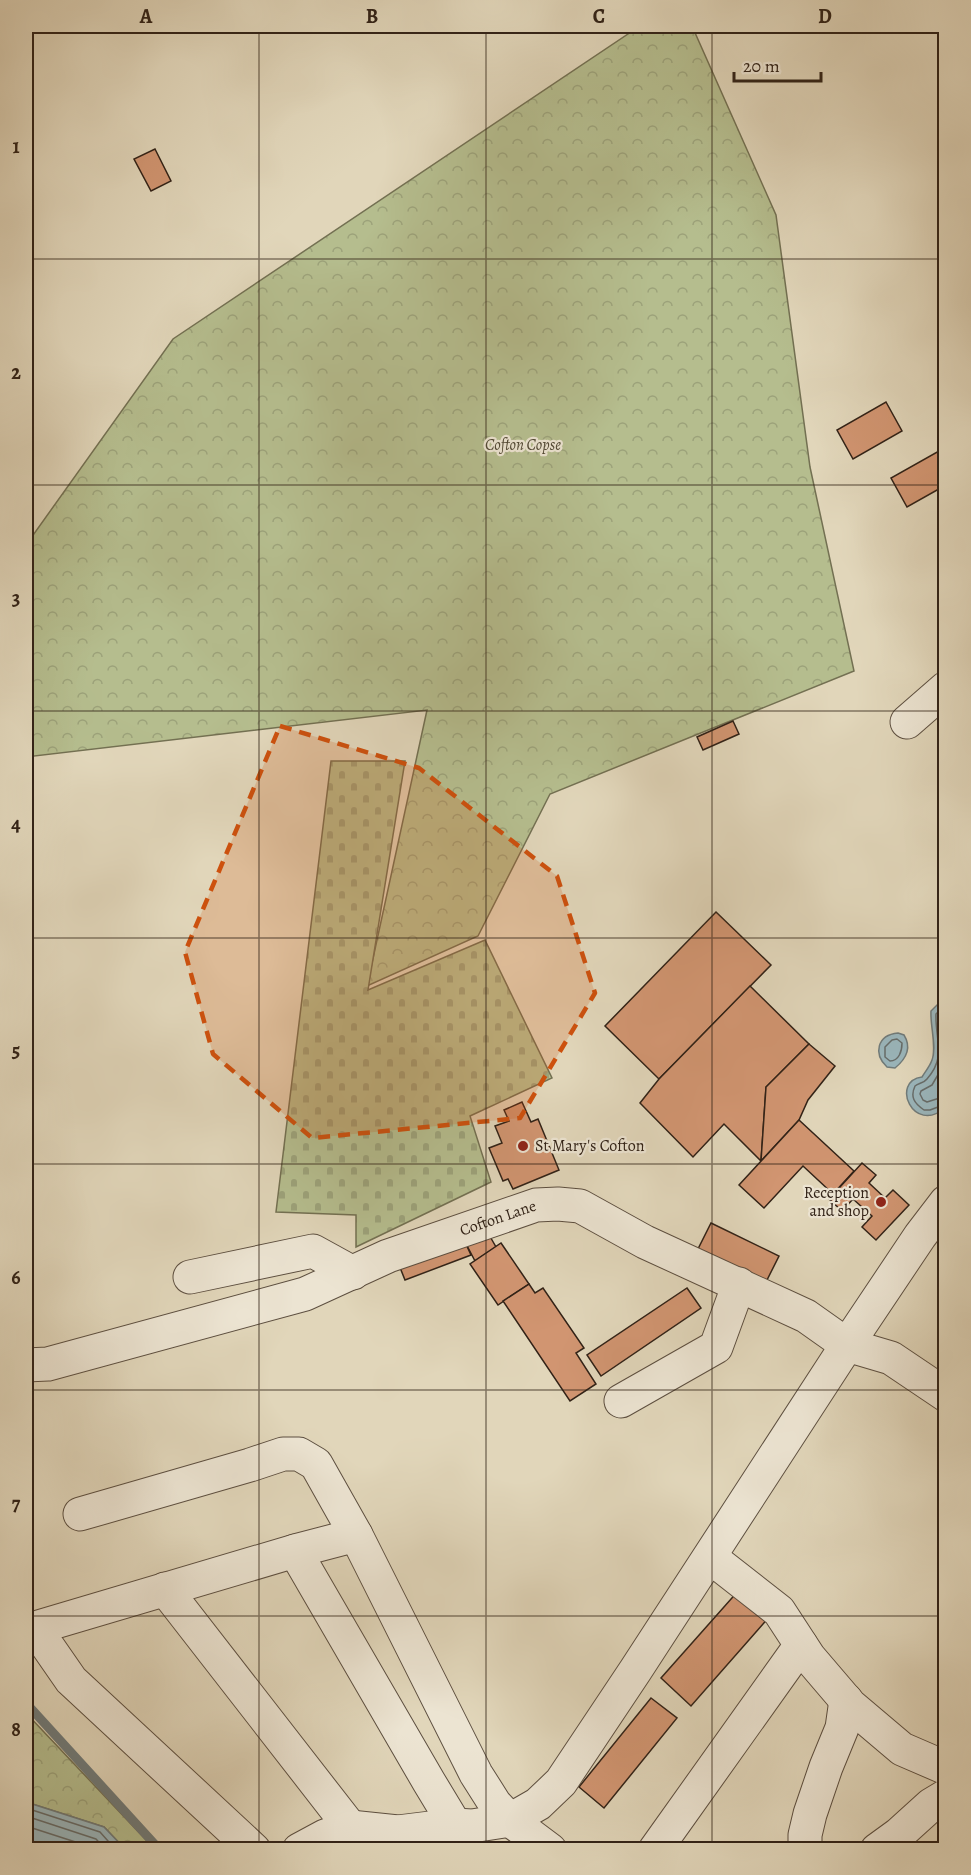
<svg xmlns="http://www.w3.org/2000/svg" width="971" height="1875" font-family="Alegreya,serif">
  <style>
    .forest { fill: url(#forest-crowns); stroke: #737052; stroke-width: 1.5 }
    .cemetery { fill: url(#cemetery-stones); stroke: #737052; stroke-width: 1.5 }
    .water { fill: #9ab6bc; stroke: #707b7a; stroke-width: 1.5 }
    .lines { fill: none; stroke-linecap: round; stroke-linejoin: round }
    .shore { stroke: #666c6a; stroke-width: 1.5 }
    .stream { stroke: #707b7a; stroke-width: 9 }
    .building { fill: #d19571; stroke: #312217; stroke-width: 1.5 }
    .minor-casing { stroke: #5d4f40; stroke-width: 35 }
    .minor { stroke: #ece4d2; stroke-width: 33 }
    .marked { fill: #cd510e; fill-opacity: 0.2; stroke: #cd510e; stroke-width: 4.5; stroke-dasharray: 12 8; stroke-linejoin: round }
    .grid { fill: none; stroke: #312217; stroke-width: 1.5; stroke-opacity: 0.55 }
    .poi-dot { fill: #8f2418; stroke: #ece4d2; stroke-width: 2 }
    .labels { text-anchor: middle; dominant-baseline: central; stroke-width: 4.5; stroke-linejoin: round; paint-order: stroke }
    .park-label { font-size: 16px; font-style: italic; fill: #524935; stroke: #ece4d2 }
    .poi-label { font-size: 16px; fill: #312217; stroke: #ece4d2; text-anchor: start }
    .street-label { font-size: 16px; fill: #312217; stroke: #ece4d2 }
    .neatline { fill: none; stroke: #312217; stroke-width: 2 }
    .grid-label { font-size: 20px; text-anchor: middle; font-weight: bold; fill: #312217 }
  </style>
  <defs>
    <pattern id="forest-crowns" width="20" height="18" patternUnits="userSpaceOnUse" patternTransform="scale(1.5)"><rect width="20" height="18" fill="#b5bd8e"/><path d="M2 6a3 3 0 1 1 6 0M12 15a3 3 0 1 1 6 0" fill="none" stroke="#9ca27a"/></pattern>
    <pattern id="cemetery-stones" width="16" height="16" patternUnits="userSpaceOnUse" patternTransform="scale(1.5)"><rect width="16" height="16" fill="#b5bd8e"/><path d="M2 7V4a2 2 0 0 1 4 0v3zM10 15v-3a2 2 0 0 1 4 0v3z" fill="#9ca27a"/></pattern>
  </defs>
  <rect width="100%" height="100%" fill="#e1d6ba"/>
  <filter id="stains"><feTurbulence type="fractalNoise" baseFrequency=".00333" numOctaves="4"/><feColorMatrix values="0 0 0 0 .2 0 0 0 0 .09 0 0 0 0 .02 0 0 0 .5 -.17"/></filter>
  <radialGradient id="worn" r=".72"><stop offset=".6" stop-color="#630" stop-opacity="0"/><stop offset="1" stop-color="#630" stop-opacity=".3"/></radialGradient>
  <!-- forest -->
  <g class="forest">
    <polygon points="640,26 692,26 776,215 810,467 854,671 550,794 478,936 367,986 427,710 26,757 26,545 173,339"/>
    <polygon points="26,1713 147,1841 154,1849 125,1849 104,1827 26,1802"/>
  </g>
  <!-- cemetery -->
  <polygon class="cemetery" points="331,761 405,761 368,990 485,940 552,1078 470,1116 491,1182 356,1247 356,1215 276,1212"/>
  <!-- water -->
  <g class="water">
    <path d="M945,997V1108C913,1135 890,1081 922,1077C925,1072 930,1066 932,1060C937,1047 930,1026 931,1011Z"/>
    <path d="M898,1033L904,1035C912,1048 906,1059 895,1068L887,1067C873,1054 877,1035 898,1033Z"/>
    <polygon points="26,1802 104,1827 125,1849 26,1849"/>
  </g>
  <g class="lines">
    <!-- shore -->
    <g class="shore">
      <path d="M946,1004L936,1014C935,1041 947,1056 927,1079C924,1083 919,1083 915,1086C910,1097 914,1103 924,1110H930L946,1104"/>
      <path d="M897,1039L902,1043C902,1051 899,1061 890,1061L885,1057V1047L892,1040Z"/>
      <polyline points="946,1061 932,1085 921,1091 920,1094 923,1100 927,1102 946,1096"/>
      <polyline points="26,1808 100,1832 116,1850"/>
      <polyline points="26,1816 96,1839 106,1850"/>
      <polyline points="26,1826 91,1847 94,1850"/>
    </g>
    <!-- stream -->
    <polyline class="stream" points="26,1703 160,1850"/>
  </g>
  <!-- building -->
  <g class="building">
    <polygon points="155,149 171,181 151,191 134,159"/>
    <polygon points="886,402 902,431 853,459 837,430"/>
    <polygon points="939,451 946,462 946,485 907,507 891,478"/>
    <polygon points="733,721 739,734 703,750 697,737"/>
    <polygon points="716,912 771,965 659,1079 605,1026"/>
    <polygon points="750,986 809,1044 766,1087 761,1161 724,1124 693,1157 640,1103 659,1079"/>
    <polygon points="809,1044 835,1066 808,1100 799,1120 761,1161 766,1087"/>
    <polygon points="522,1102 531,1122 538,1119 559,1170 513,1189 508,1179 503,1181 489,1148 502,1143 495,1126 509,1121 504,1110"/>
    <polygon points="799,1120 854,1171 833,1194 803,1166 764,1208 739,1185"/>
    <polygon points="862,1163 876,1175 869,1183 885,1198 893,1190 909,1205 876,1240 862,1227 872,1216 853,1199 842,1211 829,1199"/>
    <polygon points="711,1223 779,1256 766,1282 698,1249"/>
    <polygon points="488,1233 496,1247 475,1261 464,1240"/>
    <polygon points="464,1240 471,1255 405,1280 399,1265"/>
    <polygon points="501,1243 529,1284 498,1305 470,1264"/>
    <polygon points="529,1284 535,1293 543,1288 584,1348 576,1353 596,1384 570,1401 503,1301"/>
    <polygon points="687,1288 701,1308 601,1376 587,1355"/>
    <polygon points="739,1590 770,1616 691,1706 661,1678"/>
    <polygon points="651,1698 677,1718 604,1808 579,1787"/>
  </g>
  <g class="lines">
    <defs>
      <g id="minor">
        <polyline points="907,722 946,688"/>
        <polyline points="190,1277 313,1251 353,1273"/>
        <path id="s1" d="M26,1365L48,1364L305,1294L388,1256L536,1205L558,1204L580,1206L645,1242L806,1316L847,1345L891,1358L946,1395"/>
        <polyline points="621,1401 716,1347 739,1284"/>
        <polyline points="80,1514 250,1465 283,1454 299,1454 316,1464 356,1535"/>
        <polyline points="295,1551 429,1782 455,1825"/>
        <polyline points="710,1557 779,1611 809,1657 850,1705 902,1749 946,1768"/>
        <polyline points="165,1589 350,1827"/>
        <polyline points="254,1850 71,1680 35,1628 295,1551 356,1535 476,1774 495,1804 510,1820 550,1850"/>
        <polyline points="299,1850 325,1836 350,1827 398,1832 455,1825 472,1826 510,1820 538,1804 561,1782 635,1671 847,1345 920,1236 946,1202"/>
        <polyline points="655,1850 801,1645"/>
        <polyline points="805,1850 805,1835 810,1814 826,1767 842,1728 846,1700"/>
        <polyline points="877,1850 899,1834 931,1805 946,1796"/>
      </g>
    </defs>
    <!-- minor casing -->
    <use href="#minor" class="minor-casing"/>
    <!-- minor -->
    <use href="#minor" class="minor"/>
  </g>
  <!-- marked area -->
  <path class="marked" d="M280,726L419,768L557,876L595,993L520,1118L312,1138L213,1054L185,952Z"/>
  <!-- grid -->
  <path class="grid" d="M259,26V1850M486,26V1850M712,26V1850M26,259H946M26,485H946M26,711H946M26,938H946M26,1164H946M26,1390H946M26,1616H946"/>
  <!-- markers -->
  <g class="poi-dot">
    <circle cx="523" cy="1146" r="6"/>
    <circle cx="881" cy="1202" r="6"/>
  </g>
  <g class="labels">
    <!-- park labels -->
    <g class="park-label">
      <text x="523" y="445">Cofton Copse</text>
    </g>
    <!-- poi labels -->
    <g class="poi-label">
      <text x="535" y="1146">St Mary's Cofton</text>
      <text x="869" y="1193" text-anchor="end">Reception<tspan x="869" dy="18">and shop</tspan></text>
    </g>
    <!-- street labels -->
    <g class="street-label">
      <text stroke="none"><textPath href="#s1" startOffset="496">Cofton Lane</textPath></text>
    </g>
  </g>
  <!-- margin -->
  <rect width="971" height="1875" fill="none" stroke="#e1d6ba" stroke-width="66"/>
  <!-- scale -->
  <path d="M734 72v9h87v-9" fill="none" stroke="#312217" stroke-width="3"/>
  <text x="743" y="72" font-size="18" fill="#312217" stroke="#ece4d2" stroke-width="4.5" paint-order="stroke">20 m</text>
  <rect x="33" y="33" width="905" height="1809" class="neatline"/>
  <g class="grid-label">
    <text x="146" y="23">A</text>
    <text x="372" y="23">B</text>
    <text x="599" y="23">C</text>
    <text x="825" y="23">D</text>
    <text x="16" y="153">1</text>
    <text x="16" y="379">2</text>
    <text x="16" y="605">3</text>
    <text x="16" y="831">4</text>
    <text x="16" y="1057">5</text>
    <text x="16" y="1284">6</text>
    <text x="16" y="1510">7</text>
    <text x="16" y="1736">8</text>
  </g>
  <rect width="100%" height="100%" filter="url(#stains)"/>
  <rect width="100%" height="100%" fill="url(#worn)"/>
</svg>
